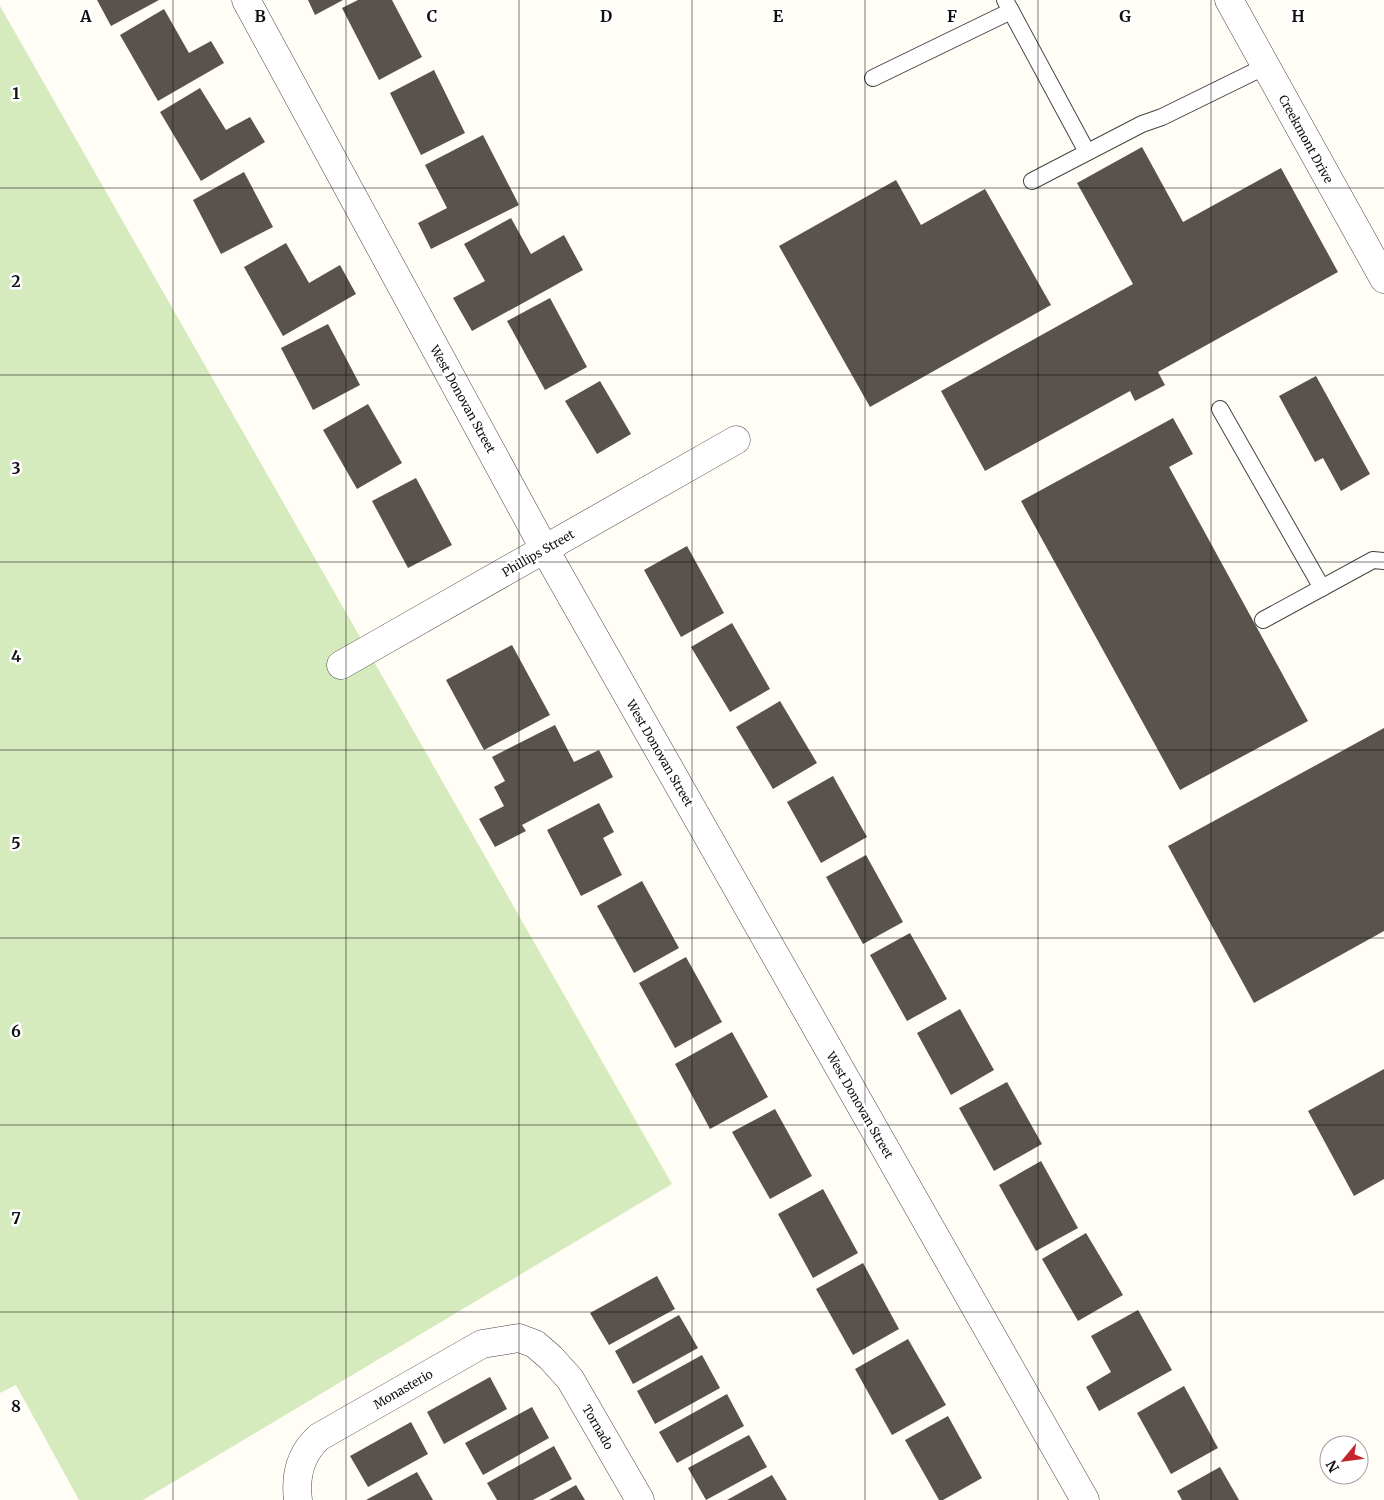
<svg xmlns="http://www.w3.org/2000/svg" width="1384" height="1500" font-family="Merriweather,serif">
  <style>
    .grass { fill: #d5ebbd }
    .building { fill: #5a524d }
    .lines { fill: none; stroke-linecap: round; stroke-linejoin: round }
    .service-casing { stroke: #444; stroke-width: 18 }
    .minor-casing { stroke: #444; stroke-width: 29 }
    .service { stroke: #fff; stroke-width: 16 }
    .minor { stroke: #fff; stroke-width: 28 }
    .grid { fill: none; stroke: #111; stroke-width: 1; stroke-opacity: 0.55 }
    .labels { text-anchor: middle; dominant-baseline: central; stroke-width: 5; stroke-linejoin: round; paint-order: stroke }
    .street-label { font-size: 12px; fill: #111; stroke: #fff }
    .grid-label { font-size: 16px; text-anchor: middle; font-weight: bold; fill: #111; stroke: #fff; stroke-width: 5; stroke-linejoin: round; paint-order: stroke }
  </style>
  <rect width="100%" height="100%" fill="#fffdf5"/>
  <!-- grass -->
  <polygon class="grass" points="0,6 672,1184 143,1500 79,1500 16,1385 0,1393"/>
  <!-- building -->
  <g class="building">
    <polygon points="97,0 159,0 111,26"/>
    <polygon points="308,0 343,0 315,15"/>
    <polygon points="358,0 392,0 422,57 379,80 342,8"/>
    <polygon points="164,9 189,53 211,41 224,63 158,101 120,35"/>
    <polygon points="434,70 465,133 421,155 390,93"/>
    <polygon points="200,88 226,130 250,117 265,142 201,181 160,112"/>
    <polygon points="483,135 519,205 431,249 418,223 447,208 425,165"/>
    <polygon points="1142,147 1183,222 1281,168 1338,272 1158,372 1165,385 1135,401 1130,391 985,471 941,391 1133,284 1077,183"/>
    <polygon points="244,172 273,227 221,254 193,200"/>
    <polygon points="896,180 921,225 985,189 1051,305 870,407 779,246"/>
    <polygon points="511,218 531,254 564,235 583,270 472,331 453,298 485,281 464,244"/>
    <polygon points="286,243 309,283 340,265 356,294 283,336 244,267"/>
    <polygon points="550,298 587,367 545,390 507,321"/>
    <polygon points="328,324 360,385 313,410 281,348"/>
    <polygon points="1316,376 1370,474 1341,491 1323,458 1315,462 1279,396"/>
    <polygon points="600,381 631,434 597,454 565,401"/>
    <polygon points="368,404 402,463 357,489 323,430"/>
    <polygon points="1173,418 1193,454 1169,467 1308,721 1180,790 1021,501"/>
    <polygon points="416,478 452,545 408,568 372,501"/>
    <polygon points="687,546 724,613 681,637 644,570"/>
    <polygon points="732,623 770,689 730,712 691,647"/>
    <polygon points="512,645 550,715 484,750 446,680"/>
    <polygon points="780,701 817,763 773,789 736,727"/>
    <polygon points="555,725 574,762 599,750 613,777 522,825 526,831 495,847 479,819 504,806 494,787 505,781 492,757"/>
    <polygon points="1384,728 1384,931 1254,1003 1168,846"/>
    <polygon points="833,776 867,837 821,863 787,802"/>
    <polygon points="599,803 614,832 603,838 622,875 581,896 547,830"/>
    <polygon points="866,855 903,922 863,944 826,877"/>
    <polygon points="642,881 679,948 634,973 597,906"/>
    <polygon points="910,933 947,999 907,1021 870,955"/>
    <polygon points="686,957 722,1022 675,1048 639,983"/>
    <polygon points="960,1009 994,1070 951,1095 917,1033"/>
    <polygon points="732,1032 768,1097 710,1129 675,1064"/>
    <polygon points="1384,1069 1384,1179 1354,1196 1308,1111"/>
    <polygon points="1007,1082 1042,1144 994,1171 959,1108"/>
    <polygon points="775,1109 812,1176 770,1199 732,1132"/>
    <polygon points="1041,1161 1078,1228 1036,1251 999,1185"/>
    <polygon points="823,1189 858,1253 813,1278 778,1214"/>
    <polygon points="1086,1233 1123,1295 1078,1321 1042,1259"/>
    <polygon points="863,1263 899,1329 853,1355 816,1289"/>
    <polygon points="657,1276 675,1309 609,1345 590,1313"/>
    <polygon points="1138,1310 1172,1370 1099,1411 1086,1387 1111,1372 1091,1336"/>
    <polygon points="679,1315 698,1348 633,1384 615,1351"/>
    <polygon points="908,1339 946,1405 892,1435 855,1369"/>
    <polygon points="702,1355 720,1388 655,1424 637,1391"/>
    <polygon points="490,1377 507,1409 444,1444 427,1412"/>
    <polygon points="1184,1386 1218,1448 1171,1474 1137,1413"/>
    <polygon points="727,1394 744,1426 677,1463 659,1432"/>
    <polygon points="532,1407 549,1438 483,1475 465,1443"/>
    <polygon points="948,1416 982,1478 943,1500 939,1500 905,1440"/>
    <polygon points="411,1422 428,1454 368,1487 350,1456"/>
    <polygon points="749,1435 767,1467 706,1500 688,1468"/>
    <polygon points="554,1446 572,1479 533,1500 497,1500 487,1483"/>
    <polygon points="1220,1467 1239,1500 1182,1500 1177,1491"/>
    <polygon points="417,1472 433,1500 366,1500"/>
    <polygon points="772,1475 787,1500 727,1500"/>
    <polygon points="576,1485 585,1500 549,1500"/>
  </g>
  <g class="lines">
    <defs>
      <g id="service">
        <polyline points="1005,0 1087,152"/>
        <polyline points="873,78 1011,11"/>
        <polyline points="1032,181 1142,124 1162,117 1266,66"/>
        <polyline points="1220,409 1322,588"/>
        <polyline points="1263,620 1373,560 1384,561"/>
      </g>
      <g id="minor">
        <polyline points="246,0 545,550 1085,1500"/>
        <polyline points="1229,0 1384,279"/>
        <polyline points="341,665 736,440"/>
        <path d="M298,1500C295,1476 300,1454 319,1437L482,1344L519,1338L535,1344L551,1358L570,1379L640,1500"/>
      </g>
    </defs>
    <!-- service casing -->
    <use href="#service" class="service-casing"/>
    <!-- minor casing -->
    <use href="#minor" class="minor-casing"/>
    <!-- service -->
    <use href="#service" class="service"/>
    <!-- minor -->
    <use href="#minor" class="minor"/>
  </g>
  <!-- grid -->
  <path class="grid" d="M173,0V1500M346,0V1500M519,0V1500M692,0V1500M865,0V1500M1038,0V1500M1211,0V1500M0,188H1384M0,375H1384M0,562H1384M0,750H1384M0,938H1384M0,1125H1384M0,1312H1384"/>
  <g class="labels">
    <!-- street labels -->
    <g class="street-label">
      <text transform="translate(1306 139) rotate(61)">Creekmont Drive</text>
      <text transform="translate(463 399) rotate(61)">West Donovan Street</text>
      <text transform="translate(538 553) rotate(-30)">Phillips Street</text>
      <text transform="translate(660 753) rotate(60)">West Donovan Street</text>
      <text transform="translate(860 1105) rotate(60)">West Donovan Street</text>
      <text transform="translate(403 1389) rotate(-30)">Monasterio</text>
      <text transform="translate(598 1427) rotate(60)">Tornado</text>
    </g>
  </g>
  <g class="grid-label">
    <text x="86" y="22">A</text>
    <text x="260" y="22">B</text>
    <text x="432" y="22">C</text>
    <text x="606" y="22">D</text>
    <text x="778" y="22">E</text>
    <text x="952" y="22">F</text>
    <text x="1125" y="22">G</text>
    <text x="1298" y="22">H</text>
    <text x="16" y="99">1</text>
    <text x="16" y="287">2</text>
    <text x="16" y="474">3</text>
    <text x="16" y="662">4</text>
    <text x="16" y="849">5</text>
    <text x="16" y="1037">6</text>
    <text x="16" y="1224">7</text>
    <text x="16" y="1412">8</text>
  </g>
  <!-- north arrow -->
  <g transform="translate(1344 1460) rotate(241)"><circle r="24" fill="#ffffff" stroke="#a0a0a0"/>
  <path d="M0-4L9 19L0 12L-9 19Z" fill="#c4262e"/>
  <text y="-8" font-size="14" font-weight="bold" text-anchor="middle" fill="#111111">N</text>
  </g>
</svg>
